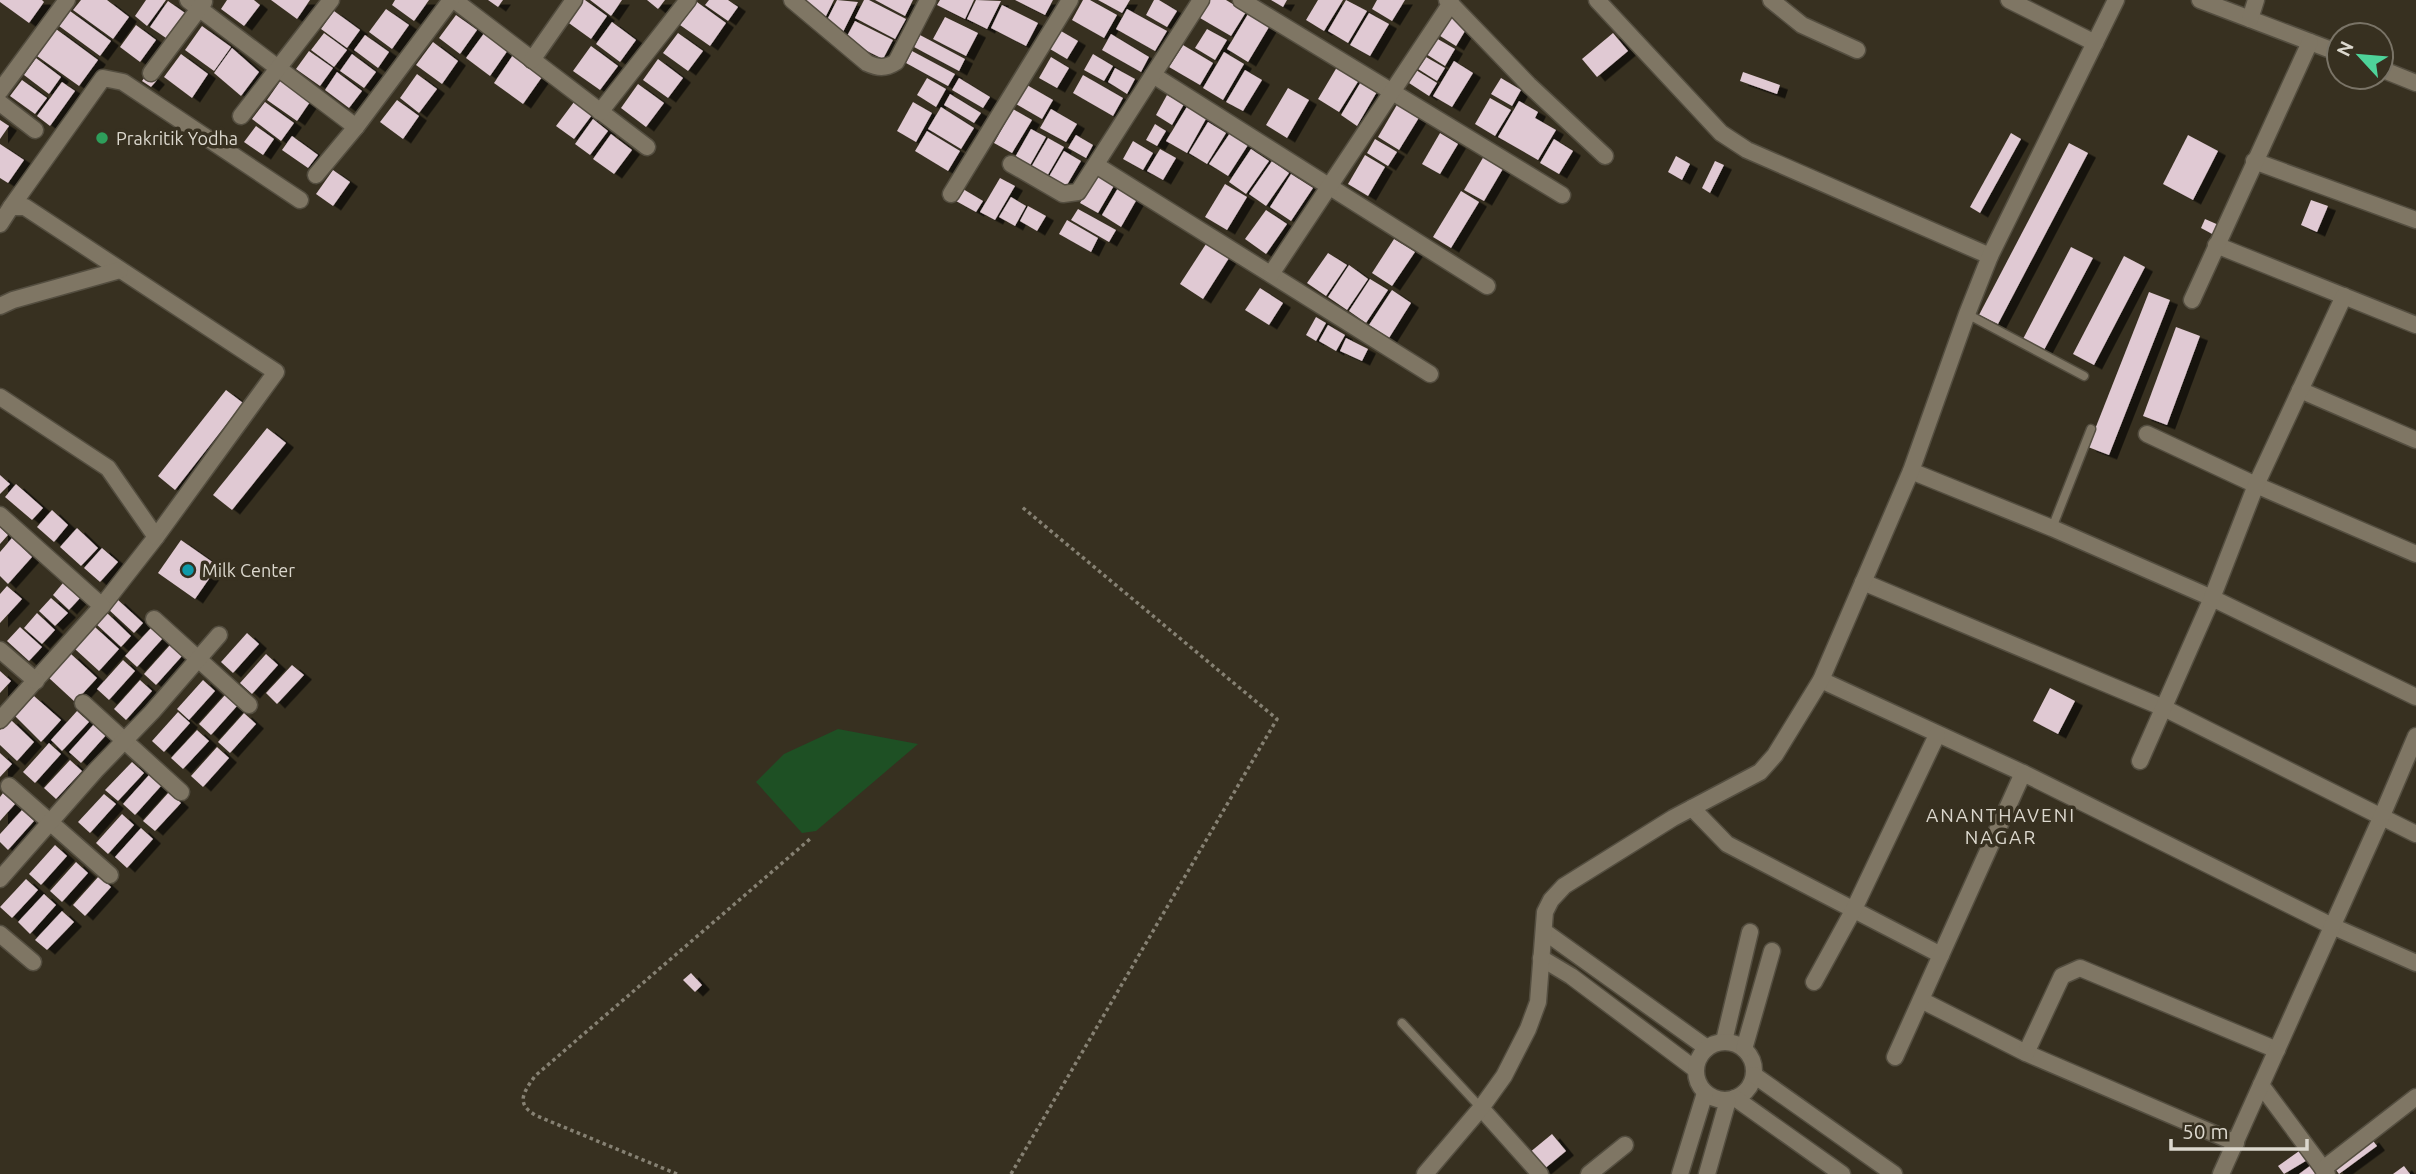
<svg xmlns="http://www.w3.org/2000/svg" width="2416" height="1174" font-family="Ubuntu,sans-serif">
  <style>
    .green { fill: #1e5024 }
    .building { fill: #e0c9d3; filter: url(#shadow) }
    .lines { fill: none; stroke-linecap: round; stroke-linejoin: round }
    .lane-casing { stroke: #544e40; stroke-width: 11 }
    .street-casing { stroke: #544e40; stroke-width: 19 }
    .path { stroke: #868173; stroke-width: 3.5; stroke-dasharray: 3.5 3.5; stroke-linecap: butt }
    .lane { stroke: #7f7664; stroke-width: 8 }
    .street { stroke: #7f7664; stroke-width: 16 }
    .leisure-dot { fill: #2e9e5b; stroke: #373020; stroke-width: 2.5 }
    .culture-dot { fill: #0f9aa8; stroke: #373020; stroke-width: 2.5 }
    .labels { text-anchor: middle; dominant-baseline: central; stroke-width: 7; stroke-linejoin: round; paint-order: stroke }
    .poi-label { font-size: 18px; fill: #dcd8ce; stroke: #373020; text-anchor: start }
    .neighbourhood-label { font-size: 19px; letter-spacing: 2px; fill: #dcd8ce; stroke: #373020 }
  </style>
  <defs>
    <filter id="shadow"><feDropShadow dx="8" dy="4.5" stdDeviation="0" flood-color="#0009"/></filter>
  </defs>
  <rect width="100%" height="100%" fill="#373020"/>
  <!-- green -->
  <polygon class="green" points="838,729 918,744 816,831 802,833 756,782 784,754"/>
  <!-- building -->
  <g class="building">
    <polygon points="0,0 42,0 44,2 29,23 0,2"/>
    <polygon points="81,0 107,0 129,17 113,39 73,10"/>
    <polygon points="146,0 166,0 147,26 135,16"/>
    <polygon points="227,0 254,0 260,5 244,26 221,9"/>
    <polygon points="271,0 310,0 297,19"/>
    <polygon points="395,0 429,0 414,21 392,5"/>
    <polygon points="488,0 503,0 498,7"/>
    <polygon points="581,0 585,0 607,16 591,39 566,21"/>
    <polygon points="590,0 622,0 611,16"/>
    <polygon points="647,0 665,0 658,9"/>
    <polygon points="709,0 728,0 738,7 728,21 705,5"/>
    <polygon points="805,0 834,0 825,18 802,6"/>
    <polygon points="837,0 858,2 842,34 825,24"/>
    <polygon points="864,0 869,0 906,19 895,39 855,18"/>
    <polygon points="875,0 913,0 905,16"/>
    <polygon points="940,0 974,0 965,19 937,5"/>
    <polygon points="976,0 1001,1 987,29 967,19"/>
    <polygon points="1015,0 1053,0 1045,15"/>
    <polygon points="1083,0 1090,0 1117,15 1104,38 1072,20"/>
    <polygon points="1098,0 1130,0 1122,13"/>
    <polygon points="1154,0 1159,0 1177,11 1167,27 1146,15"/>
    <polygon points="1210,0 1226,0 1246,12 1231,36 1200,18"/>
    <polygon points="1271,0 1287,0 1283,7"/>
    <polygon points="1318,0 1343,0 1324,31 1306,20"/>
    <polygon points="1346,0 1367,11 1348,43 1328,31"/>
    <polygon points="1377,0 1405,0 1392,21 1372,9"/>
    <polygon points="168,1 185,13 166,38 150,27"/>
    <polygon points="697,2 726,23 710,46 680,25"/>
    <polygon points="1002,5 1038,23 1026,46 991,28"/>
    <polygon points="386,9 409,25 392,49 369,32"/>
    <polygon points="1127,9 1167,31 1155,51 1116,29"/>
    <polygon points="70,11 111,41 100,56 59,26"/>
    <polygon points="334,11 360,30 347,48 321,29"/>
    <polygon points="1369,13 1389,24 1370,56 1350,45"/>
    <polygon points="1248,14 1269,27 1248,62 1227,49"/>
    <polygon points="1449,14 1468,26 1456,46 1437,34"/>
    <polygon points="456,15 477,30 460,54 439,38"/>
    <polygon points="945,17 978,33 966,56 933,39"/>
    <polygon points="855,21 893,40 883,59 845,40"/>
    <polygon points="612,22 636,40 620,62 596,44"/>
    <polygon points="136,25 156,40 140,62 120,47"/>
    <polygon points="202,26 231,47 214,71 185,50"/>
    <polygon points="56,29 98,60 79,86 37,56"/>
    <polygon points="1207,29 1227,40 1215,60 1195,48"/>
    <polygon points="1061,31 1078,41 1067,59 1050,49"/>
    <polygon points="485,32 508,50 490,76 466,58"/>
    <polygon points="324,33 347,50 334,67 311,50"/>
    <polygon points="678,33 703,51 688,71 663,53"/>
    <polygon points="1613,33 1628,51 1597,77 1582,59"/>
    <polygon points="1111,34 1149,57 1141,72 1102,50"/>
    <polygon points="365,35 389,52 378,68 354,50"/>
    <polygon points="920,35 965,59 959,71 914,47"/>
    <polygon points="1436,38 1455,49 1445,66 1426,54"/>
    <polygon points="433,42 458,61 442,84 416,65"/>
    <polygon points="1183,45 1213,63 1200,85 1169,67"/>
    <polygon points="591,46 618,66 600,90 573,71"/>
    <polygon points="232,48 259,72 241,96 214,73"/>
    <polygon points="309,51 333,68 320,86 296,69"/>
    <polygon points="912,51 955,74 948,86 906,63"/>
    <polygon points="1224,52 1244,64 1223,100 1203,88"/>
    <polygon points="181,54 208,74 192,98 164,77"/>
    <polygon points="352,54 376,72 364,88 340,71"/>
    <polygon points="1093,54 1113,66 1104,81 1084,70"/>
    <polygon points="513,55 542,77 523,104 494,83"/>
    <polygon points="1051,57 1069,68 1057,88 1039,78"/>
    <polygon points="1426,57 1445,68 1437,81 1418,69"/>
    <polygon points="36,58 61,77 49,94 24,75"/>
    <polygon points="658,59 683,78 668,98 643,80"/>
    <polygon points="1454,61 1473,73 1452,107 1433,96"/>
    <polygon points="1337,67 1359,80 1339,112 1318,99"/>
    <polygon points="1115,68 1135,79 1127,94 1108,82"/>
    <polygon points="1245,70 1262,80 1243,111 1226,102"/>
    <polygon points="1416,70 1437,83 1429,96 1409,83"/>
    <polygon points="337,72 362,91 349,108 325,90"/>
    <polygon points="1743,72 1780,85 1777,94 1740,81"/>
    <polygon points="148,73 157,80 151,87 142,81"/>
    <polygon points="417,74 437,89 419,113 400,98"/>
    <polygon points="1083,75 1123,98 1113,116 1073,93"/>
    <polygon points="927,78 946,89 936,107 917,95"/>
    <polygon points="959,78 990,97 983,108 952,90"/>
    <polygon points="1501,78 1521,90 1512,106 1491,94"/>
    <polygon points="22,80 47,98 35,114 10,96"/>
    <polygon points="281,80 310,102 297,121 267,100"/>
    <polygon points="1362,80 1378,90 1357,126 1341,115"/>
    <polygon points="62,82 75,91 50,126 37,116"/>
    <polygon points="638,84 664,103 646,127 621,108"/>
    <polygon points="1027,85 1053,100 1042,119 1016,104"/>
    <polygon points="1288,88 1309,100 1287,138 1266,125"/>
    <polygon points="950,94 981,113 974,123 944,105"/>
    <polygon points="1167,95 1184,104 1172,125 1156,115"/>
    <polygon points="1490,98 1511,110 1495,136 1475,124"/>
    <polygon points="397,100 419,116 403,139 380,122"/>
    <polygon points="1519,101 1538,112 1535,118 1556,130 1538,160 1498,137"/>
    <polygon points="265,102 294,123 281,141 252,119"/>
    <polygon points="574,102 592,115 574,139 556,126"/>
    <polygon points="913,102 932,113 916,142 897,131"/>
    <polygon points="1398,103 1420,116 1399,150 1378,137"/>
    <polygon points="1188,105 1207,117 1187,153 1166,141"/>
    <polygon points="941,107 974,128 961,149 928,129"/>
    <polygon points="1013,109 1032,120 1012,153 994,143"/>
    <polygon points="1051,109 1077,124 1066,142 1040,128"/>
    <polygon points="593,119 608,131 590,155 575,144"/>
    <polygon points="0,120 9,126 0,139"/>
    <polygon points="1208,122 1226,133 1207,164 1189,153"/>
    <polygon points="1155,124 1166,131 1157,146 1146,140"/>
    <polygon points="256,126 274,139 263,155 244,142"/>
    <polygon points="1031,129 1046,137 1029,167 1014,159"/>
    <polygon points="927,131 960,151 948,171 915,151"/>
    <polygon points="1230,133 1248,145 1228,176 1209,164"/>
    <polygon points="1440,133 1458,144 1440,174 1422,164"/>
    <polygon points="2011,133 2021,139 1980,213 1970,207"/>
    <polygon points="611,134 632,150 614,174 593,159"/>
    <polygon points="1076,135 1093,145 1086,158 1068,148"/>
    <polygon points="2188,135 2218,151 2193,200 2163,184"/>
    <polygon points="292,136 318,155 308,168 282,150"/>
    <polygon points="1048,138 1064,147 1046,178 1030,169"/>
    <polygon points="1375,139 1397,152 1388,166 1367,153"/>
    <polygon points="1554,139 1573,151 1559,174 1540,163"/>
    <polygon points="1133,141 1153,153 1143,170 1123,159"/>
    <polygon points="2069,143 2088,153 1998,324 1979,315"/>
    <polygon points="0,144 24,160 8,183 0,178"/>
    <polygon points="1160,149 1176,158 1163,180 1147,171"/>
    <polygon points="1251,149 1269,161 1246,194 1229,182"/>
    <polygon points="1064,151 1081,161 1064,190 1047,180"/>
    <polygon points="1365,155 1385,167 1368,196 1348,184"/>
    <polygon points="1484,156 1504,167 1484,201 1464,190"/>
    <polygon points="1676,156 1690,164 1682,180 1668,172"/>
    <polygon points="1272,161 1289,173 1266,206 1249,194"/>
    <polygon points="1715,161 1724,165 1710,193 1702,188"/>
    <polygon points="333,170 350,182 333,206 316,194"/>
    <polygon points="1097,174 1115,184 1098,213 1080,203"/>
    <polygon points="1291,174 1313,188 1291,221 1270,207"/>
    <polygon points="1000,178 1015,186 995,220 980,212"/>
    <polygon points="1225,184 1247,197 1227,230 1205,217"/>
    <polygon points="1118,188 1137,199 1121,227 1102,215"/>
    <polygon points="963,189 983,201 976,212 956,201"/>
    <polygon points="1461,191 1479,202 1451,248 1433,237"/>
    <polygon points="1011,197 1026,206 1015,226 999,217"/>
    <polygon points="2311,200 2328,206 2317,232 2301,225"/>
    <polygon points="1028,206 1046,216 1037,231 1020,221"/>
    <polygon points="1078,209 1116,230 1109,242 1071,220"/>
    <polygon points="1266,210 1287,224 1266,254 1245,239"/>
    <polygon points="2205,219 2221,226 2216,236 2201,228"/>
    <polygon points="1067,220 1098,238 1091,252 1059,234"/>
    <polygon points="1394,239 1415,252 1392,286 1372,273"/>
    <polygon points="1206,244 1229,258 1203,299 1180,284"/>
    <polygon points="2071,247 2093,258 2044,350 2023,339"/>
    <polygon points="1328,253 1347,265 1326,296 1307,283"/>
    <polygon points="2124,256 2145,267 2094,365 2073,354"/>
    <polygon points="1349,265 1368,279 1347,310 1328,297"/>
    <polygon points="1370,279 1388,290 1366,323 1349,311"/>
    <polygon points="1260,288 1283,303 1269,325 1245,310"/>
    <polygon points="1392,290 1411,303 1389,338 1369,325"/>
    <polygon points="2149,292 2170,300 2109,455 2088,447"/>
    <polygon points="1316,317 1326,323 1316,341 1306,335"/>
    <polygon points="1328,325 1345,335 1336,351 1319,341"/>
    <polygon points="2176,327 2200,336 2167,425 2143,416"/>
    <polygon points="1346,338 1368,349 1362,361 1340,351"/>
    <polygon points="226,390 243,403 175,490 158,476"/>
    <polygon points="267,428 286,443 232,510 213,495"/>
    <polygon points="0,475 10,484 0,494"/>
    <polygon points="16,484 43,508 32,520 5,497"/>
    <polygon points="52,510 68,525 54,542 37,527"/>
    <polygon points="0,527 8,535 0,544"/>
    <polygon points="77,528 98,548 81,566 60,547"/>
    <polygon points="12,538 32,557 8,584 0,576 0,552"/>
    <polygon points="181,540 218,566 195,599 158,573"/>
    <polygon points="102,548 118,562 100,582 84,568"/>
    <polygon points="63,583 80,598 69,610 53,595"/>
    <polygon points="7,586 22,599 0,623 0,594"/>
    <polygon points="51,598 68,613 55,626 39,611"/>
    <polygon points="117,599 143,623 134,633 108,609"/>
    <polygon points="106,612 131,636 121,647 95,623"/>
    <polygon points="37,613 55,630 42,644 24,628"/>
    <polygon points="20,627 42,647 29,661 7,641"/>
    <polygon points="95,627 119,649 99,671 75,649"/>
    <polygon points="151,628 163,638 137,667 125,656"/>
    <polygon points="247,633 259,644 233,673 221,662"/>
    <polygon points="170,645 182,656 156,685 144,674"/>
    <polygon points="71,654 97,678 75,702 49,678"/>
    <polygon points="266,654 278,665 252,694 240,683"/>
    <polygon points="123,660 135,671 109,700 97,689"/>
    <polygon points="292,665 304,675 277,704 266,693"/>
    <polygon points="0,671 11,681 0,693"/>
    <polygon points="140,680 152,691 126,720 114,709"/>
    <polygon points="203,680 215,691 189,720 177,709"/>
    <polygon points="2050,688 2075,701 2058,734 2033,721"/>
    <polygon points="225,695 237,706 211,735 199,724"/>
    <polygon points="34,696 61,720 41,742 15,716"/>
    <polygon points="77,711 89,722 62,751 51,740"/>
    <polygon points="178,712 190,723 164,752 152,741"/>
    <polygon points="244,713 256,724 230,753 218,742"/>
    <polygon points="10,719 34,742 17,761 0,745 0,730"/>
    <polygon points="95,723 107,734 81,763 69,752"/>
    <polygon points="197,730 209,741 183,769 171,758"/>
    <polygon points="49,743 61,754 35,783 23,772"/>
    <polygon points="217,747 229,758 203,787 191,776"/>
    <polygon points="0,753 12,764 0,777"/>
    <polygon points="70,760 82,771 56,799 44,788"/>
    <polygon points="132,762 144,773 118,801 105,790"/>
    <polygon points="149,775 161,786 135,815 123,804"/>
    <polygon points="169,792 181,803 155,831 143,821"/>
    <polygon points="3,793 15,804 0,821 0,797"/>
    <polygon points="104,794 116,804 90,833 78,822"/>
    <polygon points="22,810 34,821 8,850 0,842 0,834"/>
    <polygon points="122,814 134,825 108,854 96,843"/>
    <polygon points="141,828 153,839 127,868 115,857"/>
    <polygon points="55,845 67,856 41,885 29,874"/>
    <polygon points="76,862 88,873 62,902 50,891"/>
    <polygon points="99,876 111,887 85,916 73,905"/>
    <polygon points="26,879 38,890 12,918 0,907"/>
    <polygon points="44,894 56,905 30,934 18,922"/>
    <polygon points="62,911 74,922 47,950 35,940"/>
    <polygon points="691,973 702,985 695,992 683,980"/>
    <polygon points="1552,1134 1566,1151 1543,1170 1529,1153"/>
    <polygon points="2371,1138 2377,1146 2339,1174 2333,1166"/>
    <polygon points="2302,1149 2309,1159 2284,1174 2278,1166"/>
    <polygon points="2314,1163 2321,1174 2299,1174"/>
    <polygon points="2404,1166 2410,1174 2393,1174"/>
  </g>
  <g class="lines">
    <defs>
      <g id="lane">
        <polyline points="1967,314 2084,376"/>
        <polyline points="2052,528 2091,429"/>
        <polyline points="1402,1023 1481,1108"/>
      </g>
      <g id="street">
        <polyline points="188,0 356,127"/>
        <polyline points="454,0 647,147"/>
        <path d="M792,0L867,63C878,68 885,69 896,62L928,0"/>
        <polyline points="1241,0 1562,195"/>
        <polyline points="1447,0 1529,85 1605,156"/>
        <polyline points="1597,0 1721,133 1747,150 1990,256"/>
        <polyline points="1771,0 1802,25 1857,50"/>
        <polyline points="2009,0 2095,43"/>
        <polyline points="2200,0 2339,53"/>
        <polyline points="2250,19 2256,0"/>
        <polyline points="532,60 574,0"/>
        <polyline points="2381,69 2416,83"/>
        <polyline points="151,73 204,2"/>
        <polyline points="1153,75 1487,286"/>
        <polyline points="0,91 67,0"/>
        <polyline points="0,103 35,130"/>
        <polyline points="600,112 688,0"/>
        <polyline points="241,116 331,0"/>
        <polyline points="2254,161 2416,220"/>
        <polyline points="1011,164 1063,194 1078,192 1201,0"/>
        <polyline points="1096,165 1430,374"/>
        <polyline points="316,175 356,127 451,0"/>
        <polyline points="951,194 1070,0"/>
        <polyline points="11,207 103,78 123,82 300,200"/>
        <polyline points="0,224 11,207 25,207 276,372 156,537 102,606"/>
        <polyline points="2216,245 2416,325"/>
        <polyline points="1271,274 1451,3"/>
        <polyline points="2192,300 2310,42"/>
        <polyline points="0,306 13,300 120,270"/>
        <polyline points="2300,390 2416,440"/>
        <polyline points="0,397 108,468 156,537"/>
        <polyline points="2147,434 2256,485 2416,554"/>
        <polyline points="1911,471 2052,528 2212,598 2416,697"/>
        <polyline points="0,515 102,606 0,720"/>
        <polyline points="1863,582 2164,708 2416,834"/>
        <polyline points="154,619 249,705"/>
        <polyline points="0,650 36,681"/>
        <polyline points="1821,680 2023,773 2332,926 2416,963"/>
        <polyline points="83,703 181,792"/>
        <polyline points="2140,761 2212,598 2256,485 2344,296"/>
        <polyline points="9,786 110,875"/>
        <polyline points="1692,808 1727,844 1941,955"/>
        <polyline points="0,879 96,770 152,712 219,635"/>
        <polyline points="1545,932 1707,1048"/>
        <polyline points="0,934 33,962"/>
        <polyline points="1541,958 1571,976 1695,1069"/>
        <polyline points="1814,982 1854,909 1937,735"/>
        <polyline points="1921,1000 2026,1053 2236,1143"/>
        <polyline points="1724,1041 1750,932"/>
        <circle cx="1725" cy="1071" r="29"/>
        <polyline points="1744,1049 1772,951"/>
        <polyline points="2026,1053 2062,976 2080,968 2277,1050"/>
        <polyline points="1895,1057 2023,773"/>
        <polyline points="1754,1075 1894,1174"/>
        <polyline points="2261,1085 2327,1174"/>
        <polyline points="1735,1098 1842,1174"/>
        <polyline points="1481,1108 1540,1174"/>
        <polyline points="2323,1169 2416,1097"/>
        <polyline points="1425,1174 1481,1108 1504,1076 1528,1029 1538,1002 1545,912 1551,900 1564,886 1673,818 1760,772 1775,755 1821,680 1911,471 1967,314 1990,256 2116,0"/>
        <polyline points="1589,1174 1625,1145"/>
        <polyline points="1680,1174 1705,1093"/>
        <polyline points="1707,1174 1728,1100"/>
        <polyline points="2221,1174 2381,818 2416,736"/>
      </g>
    </defs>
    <!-- lane casing -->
    <use href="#lane" class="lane-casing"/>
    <!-- street casing -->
    <use href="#street" class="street-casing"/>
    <!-- path -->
    <g class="path">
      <path d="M677,1174L537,1116C515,1104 523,1093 535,1076L810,839"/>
      <polyline points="1011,1174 1277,719 1022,507"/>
    </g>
    <!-- lane -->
    <use href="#lane" class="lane"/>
    <!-- street -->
    <use href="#street" class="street"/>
  </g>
  <!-- markers -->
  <circle class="leisure-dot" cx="102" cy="138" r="7"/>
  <circle class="culture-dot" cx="188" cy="570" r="7"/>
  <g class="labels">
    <!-- poi labels -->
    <g class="poi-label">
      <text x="116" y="138">Prakritik Yodha</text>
      <text x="202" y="570">Milk Center</text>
    </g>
    <!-- neighbourhood labels -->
    <g class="neighbourhood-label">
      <text x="2001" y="815">ANANTHAVENI<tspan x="2001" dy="22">NAGAR</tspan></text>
    </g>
  </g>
  <!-- north arrow -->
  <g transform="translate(2360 56) rotate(296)"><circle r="33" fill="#373020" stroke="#797366" stroke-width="2"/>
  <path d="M0-5L12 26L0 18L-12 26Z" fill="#4ed39a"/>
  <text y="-10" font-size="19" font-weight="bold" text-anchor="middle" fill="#dcd8ce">N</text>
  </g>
  <!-- scale -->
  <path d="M2171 1139v10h136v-10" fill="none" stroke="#dcd8ce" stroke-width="3.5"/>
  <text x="2182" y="1139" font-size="21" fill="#dcd8ce" stroke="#373020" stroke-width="5" paint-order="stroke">50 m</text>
</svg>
